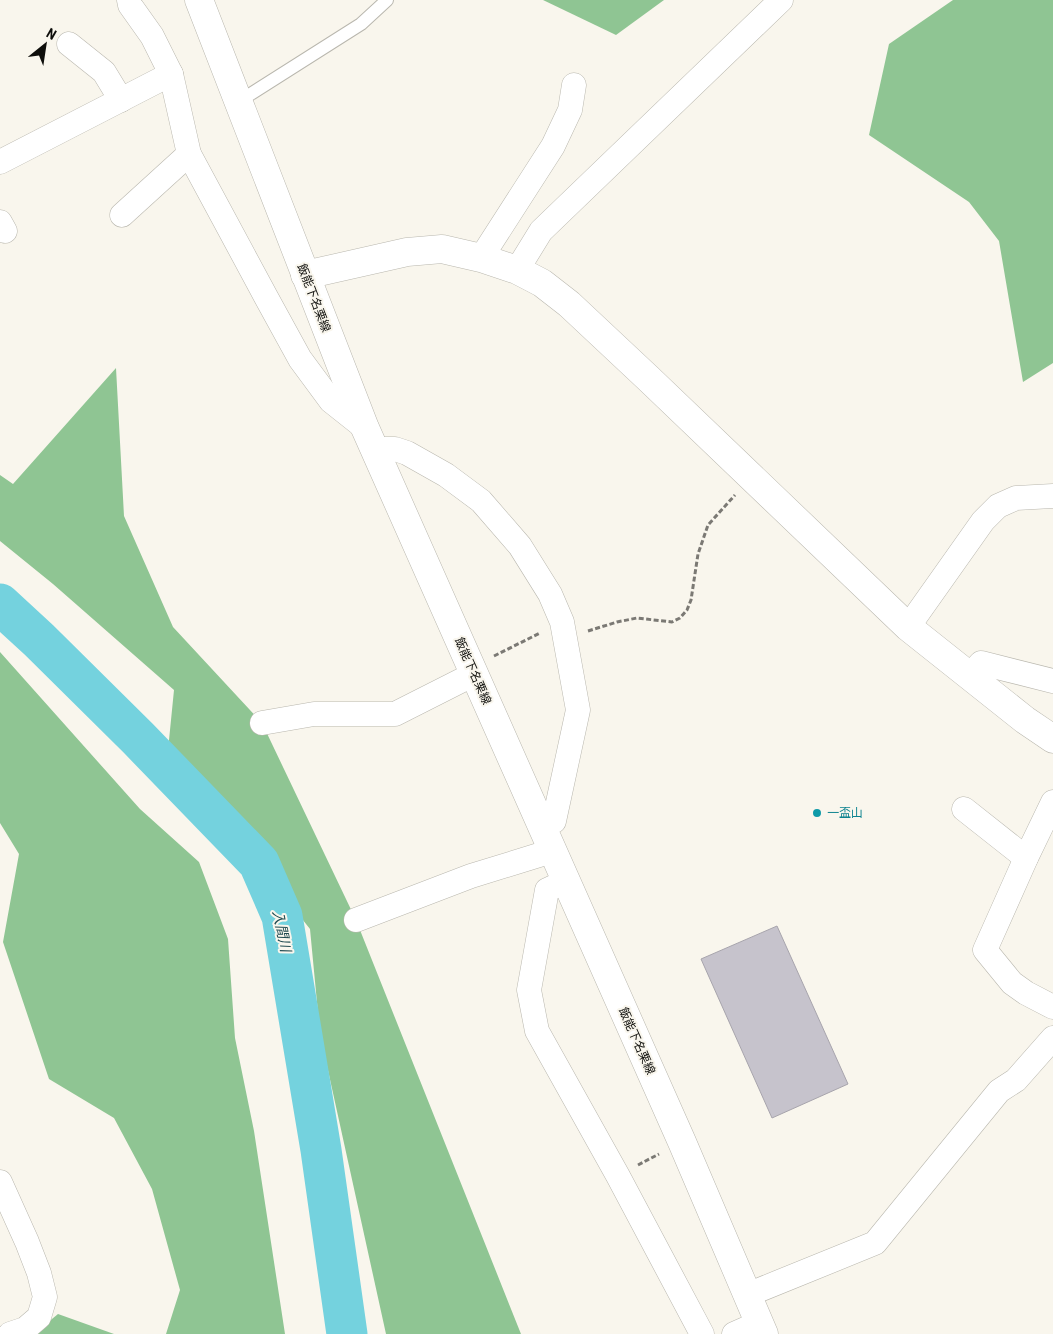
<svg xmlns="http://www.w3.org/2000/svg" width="1053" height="1334" font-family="'Roboto Condensed','Noto Sans JP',sans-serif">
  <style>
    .forest { fill: #8fc593 }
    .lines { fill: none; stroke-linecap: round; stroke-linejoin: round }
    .river { stroke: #74d2de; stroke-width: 41 }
    .building { fill: #c6c3cc; stroke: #a7a4ac }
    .service-casing { stroke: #b9b7ae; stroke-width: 14 }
    .minor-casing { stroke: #b9b7ae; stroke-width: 25 }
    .tertiary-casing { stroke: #b9b7ae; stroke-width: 29 }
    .primary-casing { stroke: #b9b7ae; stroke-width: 29 }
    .path { stroke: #7b7974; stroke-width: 3; stroke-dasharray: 5 2.5; stroke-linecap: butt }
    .service { stroke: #fff; stroke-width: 12 }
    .minor { stroke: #fff; stroke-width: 24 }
    .tertiary { stroke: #fff; stroke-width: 28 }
    .primary { stroke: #fff; stroke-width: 28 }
    .culture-dot { fill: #0f9aa8; stroke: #f9f6ed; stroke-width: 2 }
    .labels { text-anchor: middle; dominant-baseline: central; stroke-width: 4; stroke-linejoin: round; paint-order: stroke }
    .street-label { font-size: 12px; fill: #0e0e0b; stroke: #f9f6ed }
    .culture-label { font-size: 12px; fill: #0d838f; stroke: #f9f6ed; text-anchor: start }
    .water-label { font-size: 14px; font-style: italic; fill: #1e494f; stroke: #f9f6ed }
  </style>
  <rect width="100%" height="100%" fill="#f9f6ed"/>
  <!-- forest -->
  <g class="forest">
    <polygon points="543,0 664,0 616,35"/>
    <polygon points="953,0 1053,0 1053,363 1023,382 999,241 969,202 869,135 889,44"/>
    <polygon points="116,368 124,516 173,627 262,723 356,920 521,1334 386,1334 320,1034 310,929 168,750 174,690 53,584 0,541 0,475 13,484"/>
    <polygon points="0,652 140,809 199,862 228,939 235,1038 254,1131 285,1334 166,1334 180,1290 152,1189 114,1118 49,1079 3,942 19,854 0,823"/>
    <polygon points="58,1314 114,1334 34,1334"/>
  </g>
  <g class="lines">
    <!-- river -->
    <polyline class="river" points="0,604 39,640 138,738 259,863 282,916 321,1150 347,1334"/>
  </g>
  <!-- building -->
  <polygon class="building" points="777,926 848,1084 772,1118 701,959"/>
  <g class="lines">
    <defs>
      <polyline id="service" points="238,102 361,24 387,0"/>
      <g id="minor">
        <polyline points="129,0 130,5 152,36 171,74 189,154 266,297 300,359 331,401 365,428"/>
        <polyline points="69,44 104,72 121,100"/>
        <polyline points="0,162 171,74"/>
        <polyline points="122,215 189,154"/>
        <polyline points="0,222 5,231"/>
        <polyline points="481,258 553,146 570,110 574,85"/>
        <polyline points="517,270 541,231 781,0"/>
        <polyline points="374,449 395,449 407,453 446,475 481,501 520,546 550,594 562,622 578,710 554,821 541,827"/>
        <polyline points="908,627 983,521 998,506 1016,498 1053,496"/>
        <polyline points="969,676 981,663 1053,681"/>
        <polyline points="262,723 314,714 395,714 474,674"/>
        <polyline points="1053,802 1026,858 985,950 1012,983 1026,993 1053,1007"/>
        <polyline points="964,809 1026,858"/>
        <polyline points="566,881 547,890 529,990 537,1031 618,1176 702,1334"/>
        <polyline points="356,920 471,876 552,851"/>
        <polyline points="0,1182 27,1242 39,1273 45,1297 39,1317 25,1329 10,1334"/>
        <polyline points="747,1295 875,1243 999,1091 1016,1080 1053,1038"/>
        <polyline points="734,1334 759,1323"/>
      </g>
      <polyline id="tertiary" points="305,275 407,252 442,249 481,258 517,270 542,283 569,304 649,379 908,627 1025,720 1053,739"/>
      <polyline id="primary" points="199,0 365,428 682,1142 764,1334"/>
    </defs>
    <!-- service casing -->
    <use href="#service" class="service-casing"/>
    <!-- minor casing -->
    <use href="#minor" class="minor-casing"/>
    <!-- tertiary casing -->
    <use href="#tertiary" class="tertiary-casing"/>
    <!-- primary casing -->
    <use href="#primary" class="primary-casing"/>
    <!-- path -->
    <g class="path">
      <polyline points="588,631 617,622 637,618 672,622 680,618 687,610 691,600 698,554 708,525 735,495"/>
      <polyline points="494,656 540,633"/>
      <polyline points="638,1165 659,1154"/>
    </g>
    <!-- service -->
    <use href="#service" class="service"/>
    <!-- minor -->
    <use href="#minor" class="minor"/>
    <!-- tertiary -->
    <use href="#tertiary" class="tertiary"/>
    <!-- primary -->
    <use href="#primary" class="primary"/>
  </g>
  <!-- markers -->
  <circle class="culture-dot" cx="817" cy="813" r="5"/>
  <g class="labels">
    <!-- street labels -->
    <g class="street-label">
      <text transform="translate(314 298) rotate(69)">飯能下名栗線</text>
      <text transform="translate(473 671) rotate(66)">飯能下名栗線</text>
      <text transform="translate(637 1041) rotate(66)">飯能下名栗線</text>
    </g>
    <!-- culture labels -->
    <g class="culture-label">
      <text x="827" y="813">一盃山</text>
    </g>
    <!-- water labels -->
    <g class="water-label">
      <text transform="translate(282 931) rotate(78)">入間川</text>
    </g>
  </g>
  <!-- north arrow -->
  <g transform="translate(45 45) rotate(30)" stroke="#f9f6ed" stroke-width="4" paint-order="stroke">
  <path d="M0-4L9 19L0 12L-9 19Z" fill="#0e0e0b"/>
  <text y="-8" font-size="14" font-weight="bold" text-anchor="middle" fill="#0e0e0b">N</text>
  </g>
</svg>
